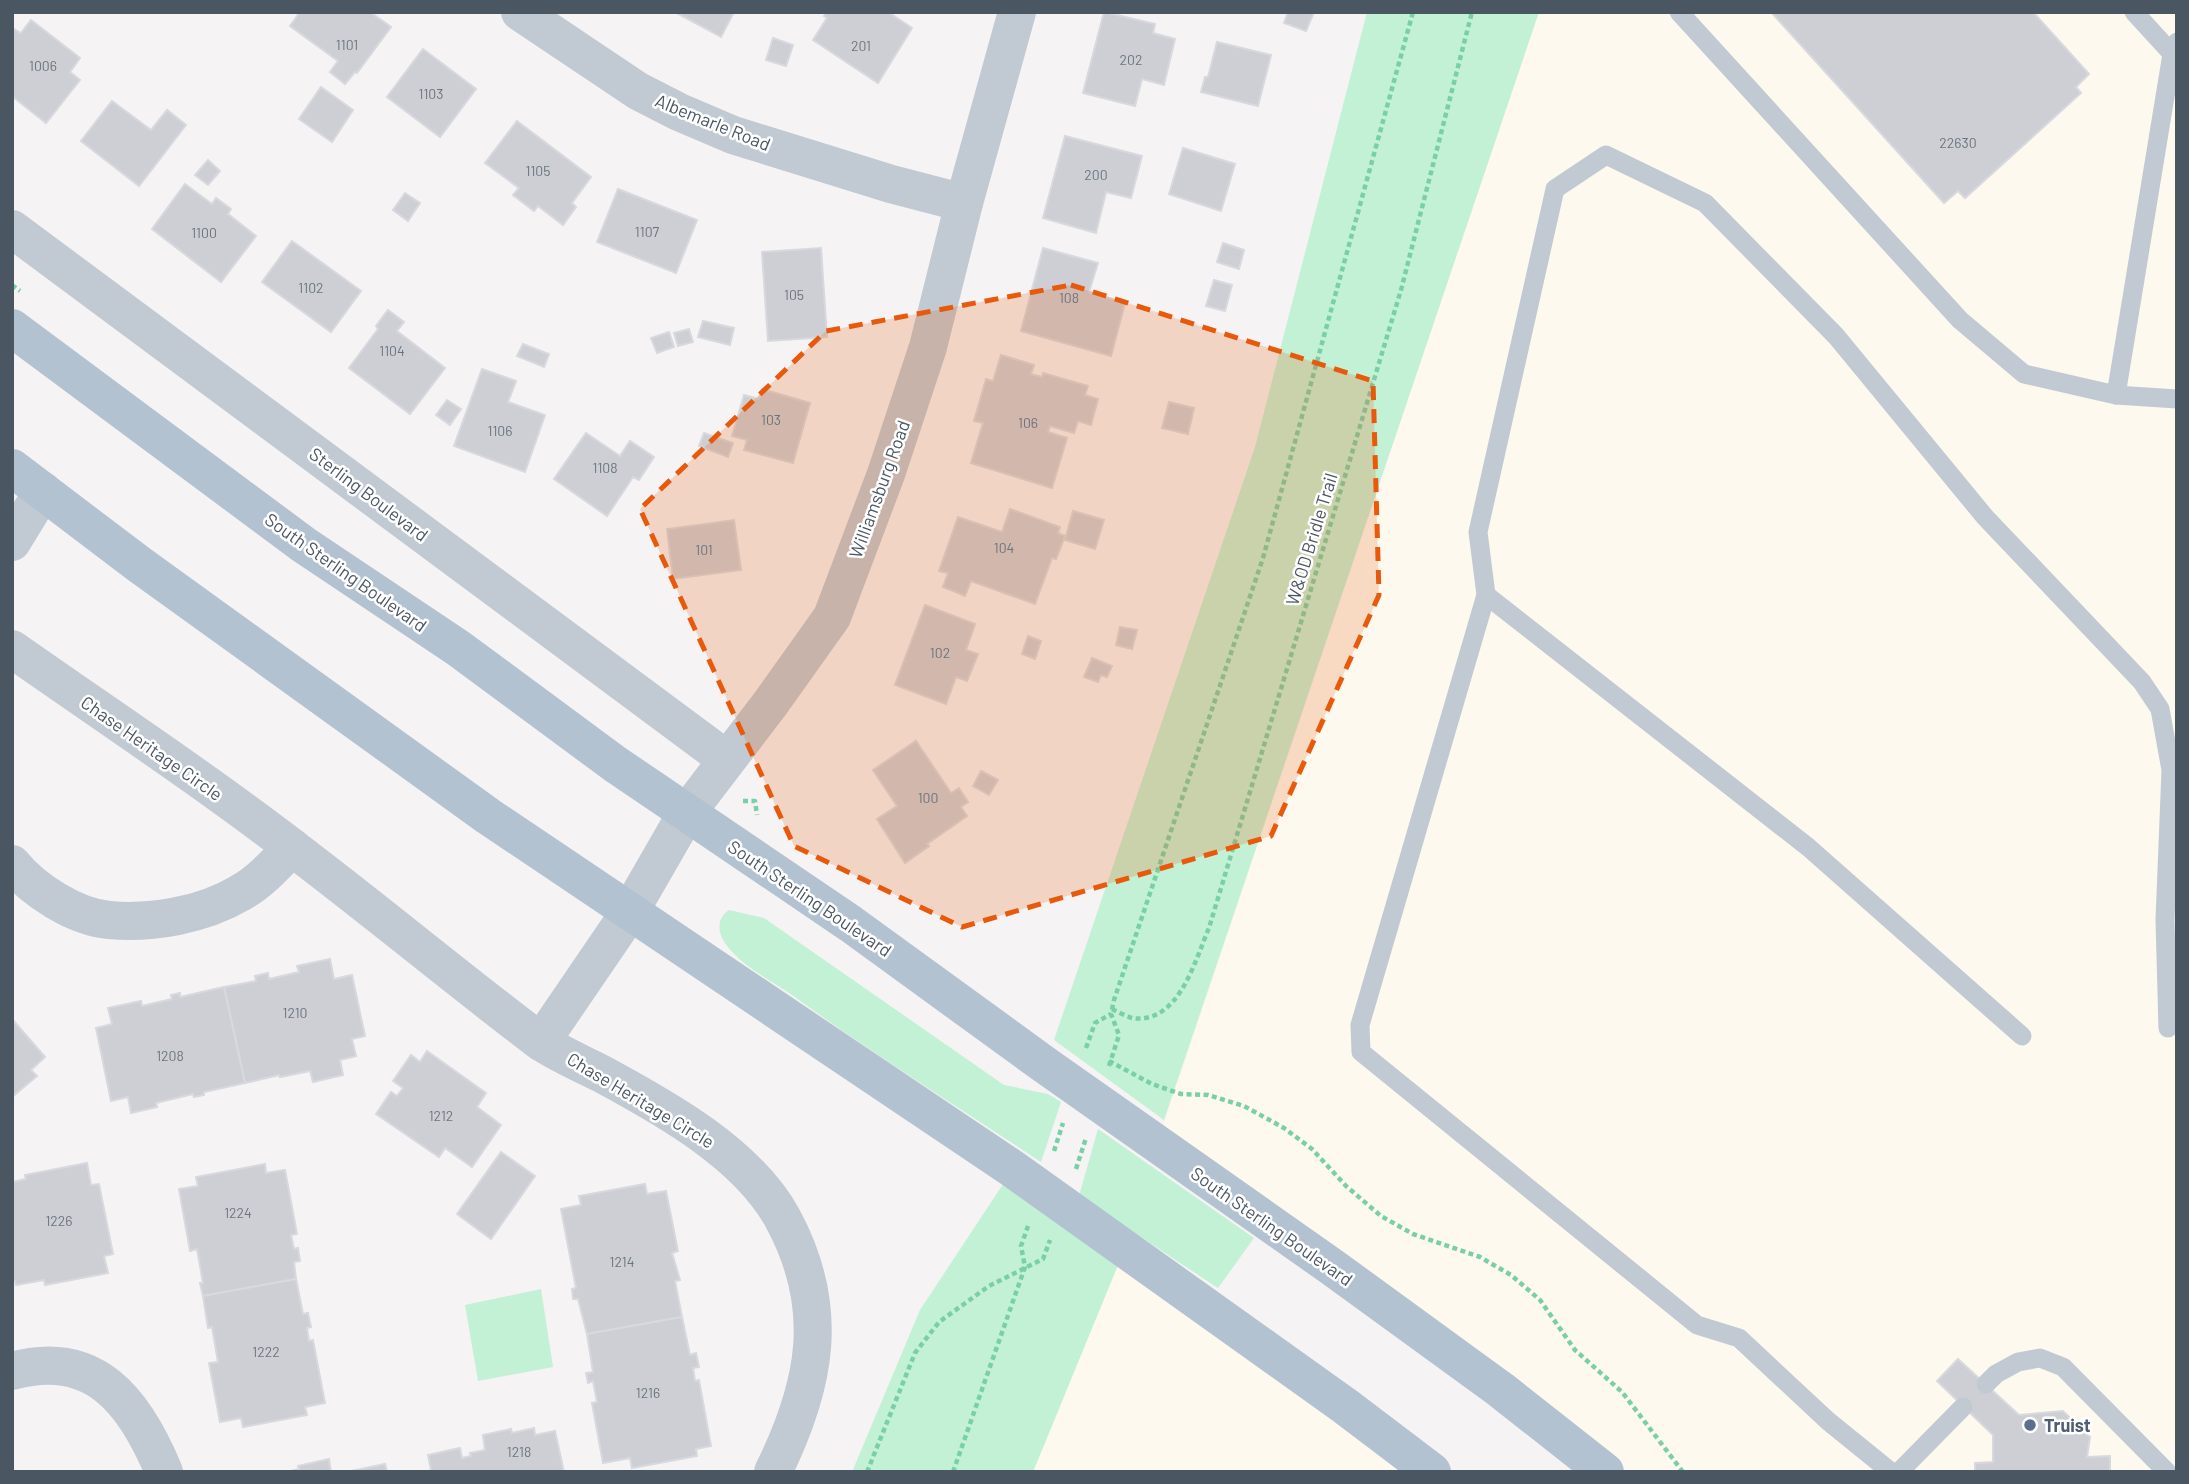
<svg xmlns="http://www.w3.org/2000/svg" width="2189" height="1484" font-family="Barlow,sans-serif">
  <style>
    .commercial { fill: #fdf9ef }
    .green { fill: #c3f1d5 }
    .building { fill: #cdcfd5; stroke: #d7d9de; stroke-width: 2 }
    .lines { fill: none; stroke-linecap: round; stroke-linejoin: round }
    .path { stroke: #7ad0a6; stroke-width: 4.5; stroke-dasharray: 5 3.5; stroke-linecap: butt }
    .lane { stroke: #c1cad2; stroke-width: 19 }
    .street { stroke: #c1cad2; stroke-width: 38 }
    .primary { stroke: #b3c2d1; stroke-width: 38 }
    .marked { fill: #e8590c; fill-opacity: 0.2; stroke: #e8590c; stroke-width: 5; stroke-dasharray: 14 9; stroke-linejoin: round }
    .service-dot { fill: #5c6f8a; stroke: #fff; stroke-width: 2.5 }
    .labels { text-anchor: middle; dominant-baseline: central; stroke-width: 5; stroke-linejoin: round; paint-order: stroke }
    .number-label { font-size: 14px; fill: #6b747e }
    .street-label { font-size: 18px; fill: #4a5661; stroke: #fff }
    .service-label { font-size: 18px; font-weight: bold; fill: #4e5e75; stroke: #fff; text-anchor: start }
  </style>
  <rect width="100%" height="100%" fill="#f5f3f3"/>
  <!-- commercial -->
  <g class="commercial">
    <polygon points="1539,12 2177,12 2177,1472 1605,1472 1157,1144"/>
    <polygon points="1125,1248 1432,1472 1033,1472"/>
  </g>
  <!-- green -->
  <g class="green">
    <polygon points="1367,12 1539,12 1164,1120 1054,1040 1255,447"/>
    <path d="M729,910L764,918L1004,1085L1048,1094L1061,1102L1041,1162C958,1107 873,1054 792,995C770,980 740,965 725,943C717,931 717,918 729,910Z"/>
    <polygon points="1098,1129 1254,1238 1218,1288 1079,1196"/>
    <polygon points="1013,1169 1125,1248 1033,1472 852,1472 920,1310"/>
    <polygon points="541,1289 553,1367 478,1381 465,1305"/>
  </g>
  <!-- building -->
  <g class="building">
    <polygon points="300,12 370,12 391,27 357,73 355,72 345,84 330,72 338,61 290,26"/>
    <polygon points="675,12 734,12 721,37"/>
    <polygon points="827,12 888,12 912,28 878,83 813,40 827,18 824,16"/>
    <polygon points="1104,12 1155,24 1153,33 1175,39 1164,85 1142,79 1135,106 1083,93"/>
    <polygon points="1288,12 1314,12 1306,31 1284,23"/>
    <polygon points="1771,12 2033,12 2089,74 2076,87 2081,93 1965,198 1958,191 1944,203"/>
    <polygon points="31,20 80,58 70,72 80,80 46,123 12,96 12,28 21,33"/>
    <polygon points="773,38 793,45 786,66 766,60"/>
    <polygon points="1217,42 1271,55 1258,106 1201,92 1205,77 1208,77"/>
    <polygon points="423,49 476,89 440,137 387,97"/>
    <polygon points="321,87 353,110 332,142 299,119"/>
    <polygon points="112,101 151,130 167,110 186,125 139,186 81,141"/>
    <polygon points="517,121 591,177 572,203 576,207 563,225 538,206 534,211 513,195 519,188 485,163"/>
    <polygon points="1065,136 1142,156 1131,198 1106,192 1096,233 1043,218"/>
    <polygon points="1183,148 1235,164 1221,211 1169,194"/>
    <polygon points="208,160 220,171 208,185 195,175"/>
    <polygon points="185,184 212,204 216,198 231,209 228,214 256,236 221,282 152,229"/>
    <polygon points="618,189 697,220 676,273 597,242"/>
    <polygon points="405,193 420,203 408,221 393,210"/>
    <polygon points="292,241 361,291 331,332 262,282"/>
    <polygon points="1223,243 1244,250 1239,269 1217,262"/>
    <polygon points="821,248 827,337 768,341 762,252"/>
    <polygon points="1043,248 1098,263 1089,292 1125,303 1111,356 1021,331"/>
    <polygon points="1214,280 1232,285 1225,311 1206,306"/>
    <polygon points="388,310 404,322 397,331 445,368 410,414 349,368 378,329 376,326"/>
    <polygon points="703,321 734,328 730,345 698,337"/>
    <polygon points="689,329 693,342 678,346 674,333"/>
    <polygon points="669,332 674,347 657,353 651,338"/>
    <polygon points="523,344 549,354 544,367 517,356"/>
    <polygon points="1001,355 1034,365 1031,374 1042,377 1043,373 1088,386 1085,395 1098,399 1091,425 1078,421 1074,433 1050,426 1048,432 1067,438 1052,488 971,463 983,423 974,421 986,379 993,381"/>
    <polygon points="482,369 516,381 508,402 545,415 525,472 454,446"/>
    <polygon points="762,389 810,403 793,463 744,450 747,440 732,436 744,395 759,399"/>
    <polygon points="447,400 461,409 450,425 436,415"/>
    <polygon points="1169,402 1194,408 1188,434 1162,428"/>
    <polygon points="586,433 620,456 630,441 654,457 639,480 633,477 607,516 554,479"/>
    <polygon points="704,433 733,443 728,457 699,446"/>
    <polygon points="1010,509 1060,527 1058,533 1065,536 1056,559 1052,558 1035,604 971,581 965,596 943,587 948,573 939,571 958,517 1002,532"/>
    <polygon points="1073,511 1104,520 1095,549 1065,540"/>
    <polygon points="734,520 741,570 673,579 667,529"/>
    <polygon points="925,605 975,624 966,650 978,654 967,681 956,677 946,704 895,685"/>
    <polygon points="1120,627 1137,630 1132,649 1116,645"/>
    <polygon points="1028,636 1041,641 1035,659 1022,654"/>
    <polygon points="1092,658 1112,666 1107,677 1101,675 1098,682 1084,677"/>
    <polygon points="916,741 951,793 959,788 968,802 961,807 967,816 927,844 929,846 905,863 877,819 897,806 873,770"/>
    <polygon points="981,771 998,780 989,795 973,786"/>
    <polygon points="330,959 334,979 352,975 365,1036 352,1039 356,1056 340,1060 343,1075 313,1082 310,1071 280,1077 279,1075 245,1083 224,987 256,981 255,976 268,973 269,979 299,972 297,966"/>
    <polygon points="224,987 245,1083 204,1092 204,1095 194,1097 193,1094 156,1103 157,1107 131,1113 128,1097 111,1101 96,1028 112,1024 108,1008 141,1001 142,1006 172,999 171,995 180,993 180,997"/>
    <polygon points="12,1019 45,1057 31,1070 37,1076 12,1097"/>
    <polygon points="427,1051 486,1093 477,1107 501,1125 472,1167 445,1148 439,1157 376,1114 391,1092 397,1096 403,1088 393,1081 411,1055 420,1062"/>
    <polygon points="501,1152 535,1176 491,1239 457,1214"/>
    <polygon points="87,1163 91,1185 99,1184 113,1254 104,1256 108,1273 45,1285 44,1280 16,1285 15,1281 12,1281 12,1182 26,1179 25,1175"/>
    <polygon points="265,1164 266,1173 285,1170 297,1234 291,1235 294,1249 298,1248 300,1261 294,1262 296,1279 203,1296 200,1283 203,1283 197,1249 190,1251 179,1189 198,1186 196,1177"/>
    <polygon points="645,1184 647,1194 666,1191 678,1251 672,1253 680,1280 675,1281 682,1317 587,1334 578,1299 573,1299 572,1289 576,1288 561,1209 581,1205 579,1196"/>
    <polygon points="296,1279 303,1314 308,1313 311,1327 307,1328 309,1341 313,1340 325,1403 305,1407 307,1415 243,1427 241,1418 220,1422 209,1363 218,1362 212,1327 208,1328 203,1296"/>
    <polygon points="682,1317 690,1355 696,1353 699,1367 693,1368 695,1381 699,1380 711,1446 696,1449 697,1456 632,1468 630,1458 603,1463 592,1403 597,1402 593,1381 588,1383 586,1373 593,1372 587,1334"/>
    <polygon points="1958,1359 2019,1415 2063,1411 2090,1437 2087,1457 2110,1456 2110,1472 1975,1472 1975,1463 1993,1462 1993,1435 1937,1381"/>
    <polygon points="534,1428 535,1435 555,1431 564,1472 426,1472 431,1470 428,1455 460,1448 462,1458 471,1456 470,1453 485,1450 483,1435 511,1429 512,1433"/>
    <polygon points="329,1459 331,1472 287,1472 299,1469 298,1466"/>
    <polygon points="385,1464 387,1472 347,1472"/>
  </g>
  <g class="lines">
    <!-- path -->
    <g class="path">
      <polyline points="12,285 20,291"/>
      <polyline points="743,801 755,801 757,815"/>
      <path d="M1112,1009C1118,1012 1126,1016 1132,1018C1179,1025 1195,960 1209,928L1401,290L1472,12"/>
      <polyline points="1086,1048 1095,1023 1111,1014"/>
      <polyline points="1109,1061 1152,1084 1181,1094 1208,1095 1244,1106 1284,1128 1312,1149 1346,1186 1381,1216 1413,1234 1480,1257 1511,1275 1540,1300 1575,1350 1622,1392 1683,1472"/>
      <polyline points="1109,1066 1119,1035 1111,1014 1114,1000 1263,558 1413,12"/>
      <polyline points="1054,1151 1063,1123"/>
      <polyline points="1076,1169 1086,1138"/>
      <polyline points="867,1472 915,1353 939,1322 989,1286 1043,1259 1050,1240"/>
      <polyline points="953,1472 1025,1267 1021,1246 1028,1226"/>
    </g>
    <!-- lane -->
    <g class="lane">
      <polyline points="1679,12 1960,320 2024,374 2116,395 2177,399"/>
      <polyline points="2134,12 2177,59"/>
      <polyline points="2116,395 2172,54 2177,42"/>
      <polyline points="1486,595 1478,532 1555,189 1606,155 1705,203 1836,336 1985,517 2142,682 2160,709 2171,770 2165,920 2168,1028"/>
      <polyline points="1986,1384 1996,1374 2018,1362 2040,1358 2063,1367 2167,1472"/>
      <polyline points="1891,1472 1828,1421 1739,1338 1697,1325 1361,1052 1360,1025 1486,595 1808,847 2022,1036"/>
      <polyline points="1899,1472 1963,1407"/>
    </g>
    <!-- street -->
    <g class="street">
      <polyline points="520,12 638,91 679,112 733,135 891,184 964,203"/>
      <polyline points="12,229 726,759"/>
      <polyline points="12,542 43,491"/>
      <path d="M12,649C106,715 203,779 294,849C376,911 455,977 537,1039C556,1053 581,1063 602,1074C665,1108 748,1154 783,1219C831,1308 816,1385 773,1472"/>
      <path d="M12,864C33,890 75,917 109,920C151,924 203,915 240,893C260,882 276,864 292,847"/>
      <polyline points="541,1042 629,913 686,814 770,704 832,617 886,474 928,347 964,203 1017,12"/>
      <path d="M12,1371C95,1348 135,1402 164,1472"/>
    </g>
    <!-- primary -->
    <g class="primary">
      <polyline points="12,328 304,545 458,648 615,764 851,924 1045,1065 1332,1267 1501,1390 1605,1472"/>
      <polyline points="12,468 140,565 488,816 1013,1169 1345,1406 1432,1472"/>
    </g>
  </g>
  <!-- marked area -->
  <path class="marked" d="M1071,285L1373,381L1379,595L1271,836L962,927L794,846L640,509L826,331Z"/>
  <!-- markers -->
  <circle class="service-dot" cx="2030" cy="1425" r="7"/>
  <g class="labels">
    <!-- number labels -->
    <g class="number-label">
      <text x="347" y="44">1101</text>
      <text x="861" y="45">201</text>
      <text x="1131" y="59">202</text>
      <text x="43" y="65">1006</text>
      <text x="431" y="93">1103</text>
      <text x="1958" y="142">22630</text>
      <text x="538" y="170">1105</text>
      <text x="1096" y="174">200</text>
      <text x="647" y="231">1107</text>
      <text x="204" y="232">1100</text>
      <text x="311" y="287">1102</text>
      <text x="794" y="294">105</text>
      <text x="1069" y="297">108</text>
      <text x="392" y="350">1104</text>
      <text x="771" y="419">103</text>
      <text x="1028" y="422">106</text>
      <text x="500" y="430">1106</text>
      <text x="605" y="467">1108</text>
      <text x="1004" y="547">104</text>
      <text x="704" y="549">101</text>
      <text x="940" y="652">102</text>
      <text x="928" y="797">100</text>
      <text x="295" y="1012">1210</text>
      <text x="170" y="1055">1208</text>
      <text x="441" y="1115">1212</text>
      <text x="238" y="1212">1224</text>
      <text x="59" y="1220">1226</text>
      <text x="622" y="1261">1214</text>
      <text x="266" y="1351">1222</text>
      <text x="648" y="1392">1216</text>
      <text x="519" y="1451">1218</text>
    </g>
    <!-- street labels -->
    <g class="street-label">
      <text transform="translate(713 122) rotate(22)">Albemarle Road</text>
      <text transform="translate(879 489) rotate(-70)">Williamsburg Road</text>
      <text transform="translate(369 494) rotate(37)">Sterling Boulevard</text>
      <text transform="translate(1311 539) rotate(-73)">W&amp;OD Bridle Trail</text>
      <text transform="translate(346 572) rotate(35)">South Sterling Boulevard</text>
      <text transform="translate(152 748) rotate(35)">Chase Heritage Circle</text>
      <text transform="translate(810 898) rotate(34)">South Sterling Boulevard</text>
      <text transform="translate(641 1100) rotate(31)">Chase Heritage Circle</text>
      <text transform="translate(1272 1226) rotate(35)">South Sterling Boulevard</text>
    </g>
    <!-- service labels -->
    <g class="service-label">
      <text x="2044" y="1425">Truist</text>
    </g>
  </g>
  <!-- border -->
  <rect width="2189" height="1484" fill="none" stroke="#4a5661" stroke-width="28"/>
</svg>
